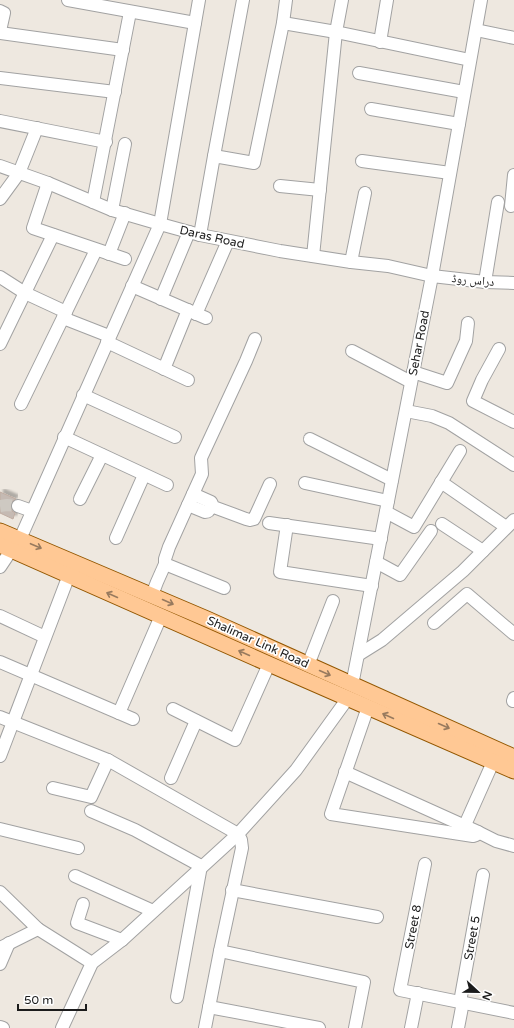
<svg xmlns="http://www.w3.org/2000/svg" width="514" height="1028" font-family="'Varela Round','Noto Naskh Arabic',sans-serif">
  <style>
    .building { fill: #c5bab3; stroke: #c0ada2; filter: url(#shadow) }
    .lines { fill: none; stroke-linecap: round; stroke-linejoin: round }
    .minor-tunnel { stroke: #cec9c2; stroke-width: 12; stroke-dasharray: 12 6; stroke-linecap: butt }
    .minor-casing { stroke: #a2a2a2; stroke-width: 14 }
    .major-casing { stroke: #935700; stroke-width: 17 }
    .minor { stroke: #fff; stroke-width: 12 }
    .major { stroke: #ffc894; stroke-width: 15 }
    .oneway { stroke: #987a5e }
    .labels { text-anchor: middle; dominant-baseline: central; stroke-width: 3.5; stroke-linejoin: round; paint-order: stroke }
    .street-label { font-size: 12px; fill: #1b1b1b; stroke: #fff }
  </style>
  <defs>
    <filter id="shadow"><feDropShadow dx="3.5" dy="-3.5" stdDeviation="1" flood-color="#0004"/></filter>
  </defs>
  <rect width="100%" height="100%" fill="#eee8e0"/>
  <!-- building -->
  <polygon class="building" points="0,492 16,499 13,501 11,504 11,507 12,511 15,513 13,519 0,513"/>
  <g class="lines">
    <!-- minor-tunnel -->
    <polyline class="minor-tunnel" points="0,506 7,505 18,506"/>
    <defs>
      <g id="minor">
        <polyline points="68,0 195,23"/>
        <polyline points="0,11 4,13 0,31"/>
        <polyline points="283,23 336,32 470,60"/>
        <polyline points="476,30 514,38"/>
        <polyline points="0,33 123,50"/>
        <polyline points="380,42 387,0"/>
        <polyline points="359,73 464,92"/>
        <polyline points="0,78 115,92"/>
        <polyline points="371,109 459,124"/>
        <polyline points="0,121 106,142"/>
        <polyline points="214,156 243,0"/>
        <polyline points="362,161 450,173"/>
        <polyline points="0,166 48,183 112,210 160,224 200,235 280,251 351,262 388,266 432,276 485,282 514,283"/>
        <polyline points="48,183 33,228 125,259"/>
        <polyline points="280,186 320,190"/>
        <polyline points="0,199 19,173 37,128"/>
        <polyline points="93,202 130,12"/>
        <polyline points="511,206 514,175"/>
        <polyline points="112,210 125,144"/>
        <polyline points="200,235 214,156 254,163 283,23 286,0"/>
        <polyline points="109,254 125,213"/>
        <polyline points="313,256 336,32 342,0"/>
        <polyline points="351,262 365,193"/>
        <polyline points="0,277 25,293 66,312"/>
        <polyline points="485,282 498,202"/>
        <polyline points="132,286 206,318"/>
        <polyline points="161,299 189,232"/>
        <polyline points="196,314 228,241"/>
        <polyline points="63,318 109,336"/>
        <polyline points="107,342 188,380"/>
        <polyline points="0,344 53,235"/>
        <polyline points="499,349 482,380 473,401 514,422"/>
        <polyline points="352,351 411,382"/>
        <polyline points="164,369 188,310"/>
        <polyline points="413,372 447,383 466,341 468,323"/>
        <polyline points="83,395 175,437"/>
        <polyline points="21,404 96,250"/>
        <polyline points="406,411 432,416 449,423 514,465"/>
        <polyline points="64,437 167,485"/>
        <polyline points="310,439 392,480"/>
        <polyline points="441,482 506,527"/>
        <polyline points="305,483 388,501"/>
        <polyline points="193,494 211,502 212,504 211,506 246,519 250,520 254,519 270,484"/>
        <polyline points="80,499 102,455"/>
        <path d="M188,505L205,512C209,512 210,510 211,506"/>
        <polyline points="18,506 32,511"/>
        <polyline points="386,512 414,527 460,451"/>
        <polyline points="269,523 381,539"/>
        <polyline points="442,524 483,551"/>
        <polyline points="287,525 280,572 372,586"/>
        <polyline points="116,538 144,475"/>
        <polyline points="20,539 160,224 199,0"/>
        <polyline points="376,562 400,575 431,531"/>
        <polyline points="165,564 165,559 169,547 202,474 201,458 246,361 255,339"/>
        <polyline points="0,567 12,549"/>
        <polyline points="152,595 157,582 165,564 224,588"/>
        <polyline points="0,616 45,637"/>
        <polyline points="434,623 467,594 514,634"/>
        <polyline points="358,655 382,640 463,571 514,520"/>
        <polyline points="0,662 133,719"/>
        <polyline points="308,665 333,601"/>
        <polyline points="352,685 432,276 481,0"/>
        <polyline points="513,701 514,698"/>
        <polyline points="368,707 331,814 473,836 476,835 478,832 496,841 514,846"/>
        <polyline points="173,709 235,740 269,664"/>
        <polyline points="119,713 161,616"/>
        <polyline points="0,717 108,760 238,834 241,840 242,848 220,951 205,1028"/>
        <polyline points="0,756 69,575"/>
        <polyline points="345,772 478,832"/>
        <polyline points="171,778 196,721"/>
        <polyline points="53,788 91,797 108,760"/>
        <polyline points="91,811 135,830 201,866 177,997"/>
        <polyline points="465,825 493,762"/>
        <polyline points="0,829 78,848"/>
        <polyline points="425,864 400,990 514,1013"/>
        <polyline points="75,876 153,911"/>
        <polyline points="232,890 377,917"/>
        <polyline points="0,892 38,929 92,963"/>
        <polyline points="83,904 77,923 122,940"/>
        <polyline points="0,948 38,929"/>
        <polyline points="220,951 364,982 355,1028"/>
        <polyline points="0,964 9,943"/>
        <polyline points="460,1002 483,875"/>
        <polyline points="209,1007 319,1028"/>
        <polyline points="0,1027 3,1028"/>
        <polyline points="62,1028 92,963 122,940 238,834 296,770 348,698"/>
        <polyline points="411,1028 418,993"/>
        <polyline points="458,1028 463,1002"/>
      </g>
      <g id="major">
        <polyline points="0,531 207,619 514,757"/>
        <polyline points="0,545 269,664 514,771"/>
      </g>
    </defs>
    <!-- minor casing -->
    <use href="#minor" class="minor-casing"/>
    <!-- major casing -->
    <use href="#major" class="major-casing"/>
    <!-- minor -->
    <use href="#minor" class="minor"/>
    <!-- major -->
    <use href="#major" class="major"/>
  </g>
  <!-- one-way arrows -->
  <defs><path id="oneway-shaft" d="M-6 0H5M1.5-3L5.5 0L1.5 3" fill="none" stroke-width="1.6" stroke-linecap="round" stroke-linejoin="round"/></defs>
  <g class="oneway">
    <use href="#oneway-shaft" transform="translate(36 546) rotate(23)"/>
    <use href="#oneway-shaft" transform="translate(112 595) rotate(-156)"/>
    <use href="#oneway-shaft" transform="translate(168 602) rotate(24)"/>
    <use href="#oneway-shaft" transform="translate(244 653) rotate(-156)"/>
    <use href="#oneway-shaft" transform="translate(325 673) rotate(24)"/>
    <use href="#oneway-shaft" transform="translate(388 716) rotate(-156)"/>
    <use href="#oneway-shaft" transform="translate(444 726) rotate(24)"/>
  </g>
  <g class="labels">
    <!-- street labels -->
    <g class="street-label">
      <text transform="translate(212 237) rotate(13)">Daras Road</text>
      <text transform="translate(473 280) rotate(5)">دراس روڈ</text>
      <text transform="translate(419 343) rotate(-79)">Sehar Road</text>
      <text transform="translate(258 642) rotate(24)">Shalimar Link Road</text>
      <text transform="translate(413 927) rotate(-79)">Street 8</text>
      <text transform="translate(472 938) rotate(-80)">Street 5</text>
    </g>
  </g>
  <!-- north arrow -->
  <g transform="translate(478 992) rotate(112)" stroke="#ffffff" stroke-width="3" paint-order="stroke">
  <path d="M0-3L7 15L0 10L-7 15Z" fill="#1b1b1b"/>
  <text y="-6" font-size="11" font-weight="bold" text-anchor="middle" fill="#1b1b1b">N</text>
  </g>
  <!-- scale -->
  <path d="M18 1004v6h68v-6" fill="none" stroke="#1b1b1b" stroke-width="2"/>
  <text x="24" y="1004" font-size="12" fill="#1b1b1b" stroke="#ffffff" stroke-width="3" paint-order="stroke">50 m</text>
</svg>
